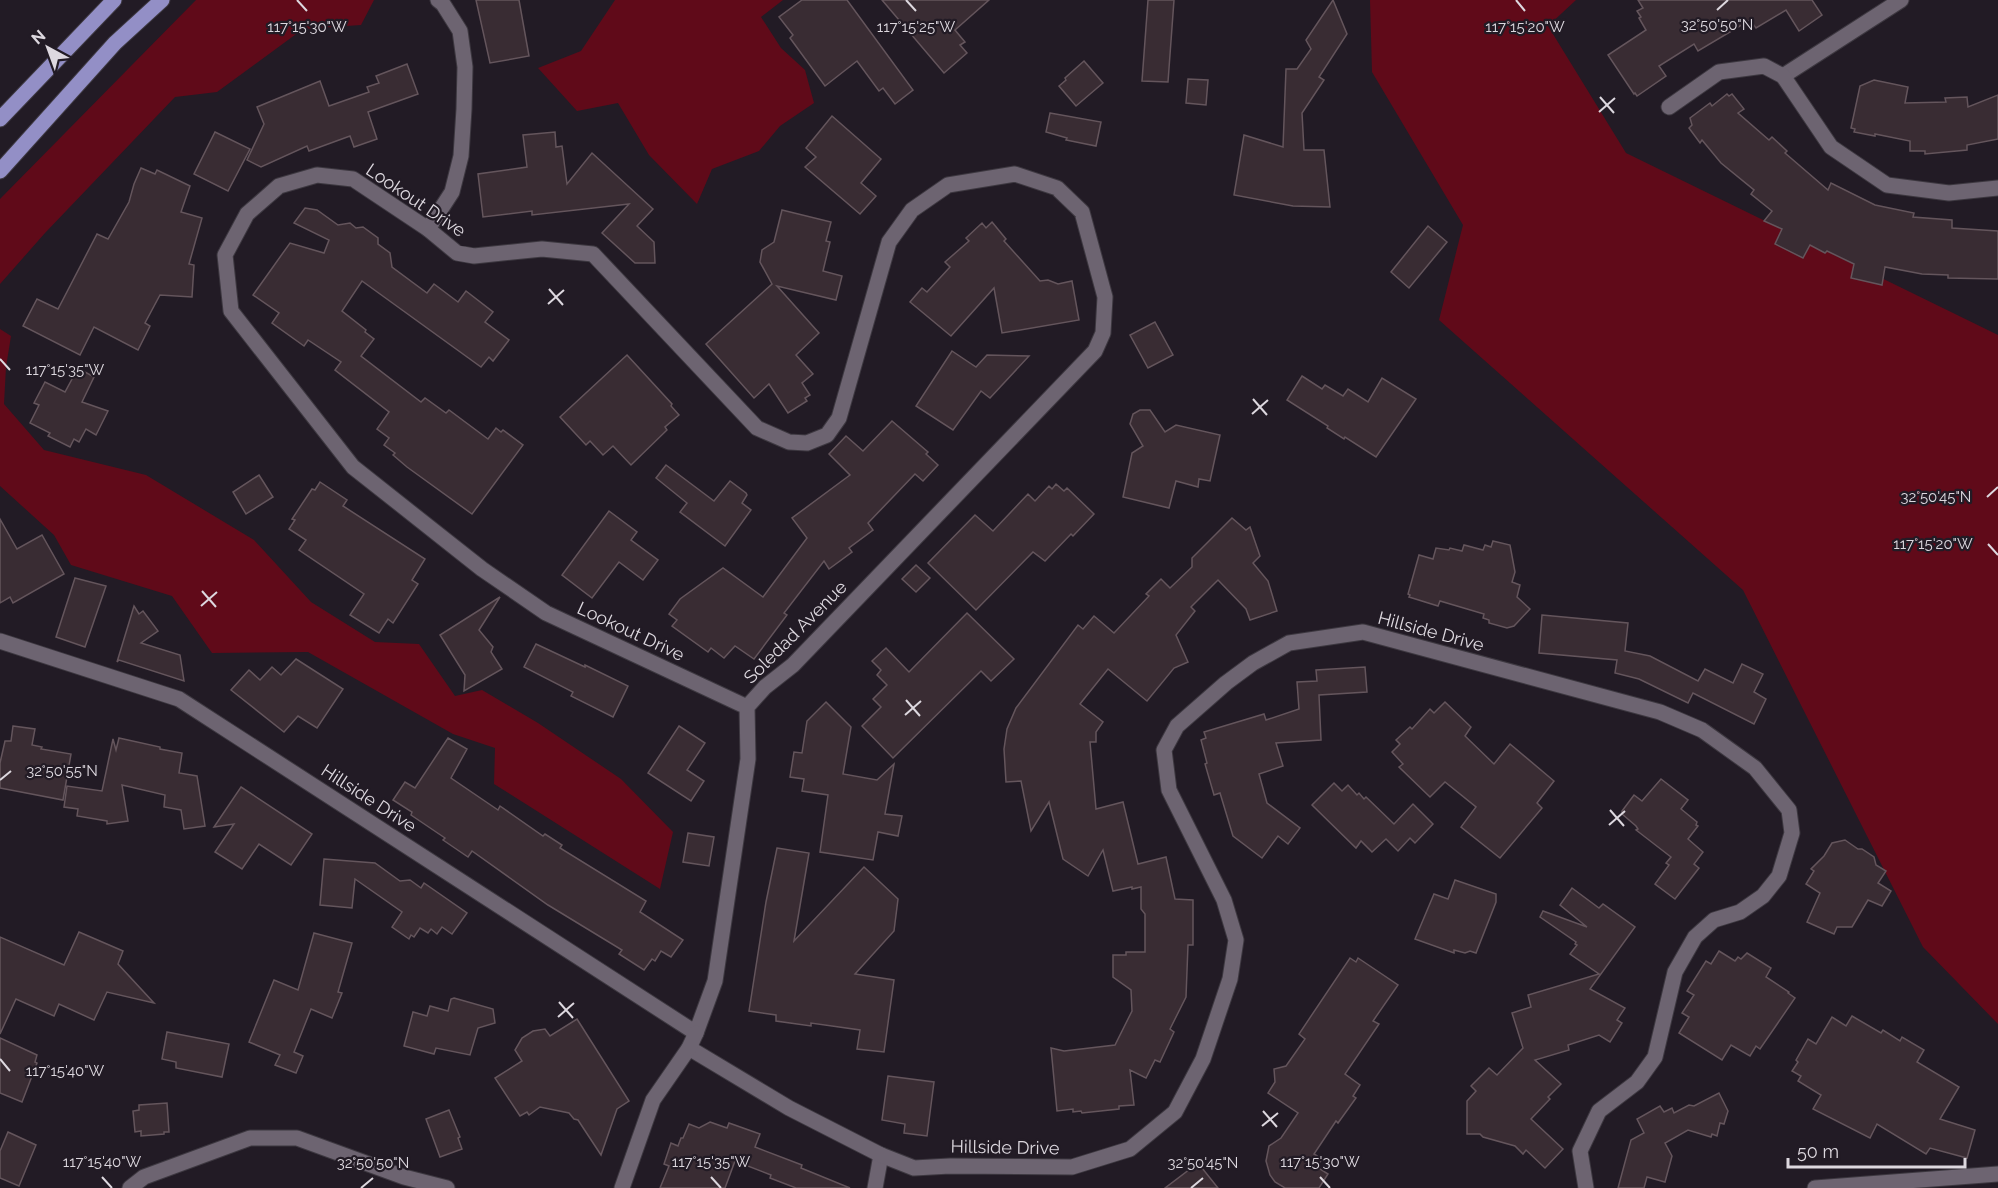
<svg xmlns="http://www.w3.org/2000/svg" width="1998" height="1188" font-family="Raleway,sans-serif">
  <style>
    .green { fill: #600a19 }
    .building { fill: #392c33; stroke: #64555c; stroke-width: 1.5 }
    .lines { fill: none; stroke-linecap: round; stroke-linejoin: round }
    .street-casing { stroke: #3d3840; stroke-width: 17 }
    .secondary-casing { stroke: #3d3840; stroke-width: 17 }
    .primary-casing { stroke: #3d3840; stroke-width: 17 }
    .street { stroke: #6d6471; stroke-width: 15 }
    .secondary { stroke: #6d6471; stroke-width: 15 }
    .primary { stroke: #938fc6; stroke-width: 15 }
    .ticks { fill: none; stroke: #ddd8df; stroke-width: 2 }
    .labels { text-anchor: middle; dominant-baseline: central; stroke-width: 4.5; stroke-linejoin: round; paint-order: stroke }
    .street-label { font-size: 18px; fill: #ddd8df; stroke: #221b25 }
    .ticks-label { font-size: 15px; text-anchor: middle; fill: #ddd8df; stroke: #221b25; stroke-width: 4.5; stroke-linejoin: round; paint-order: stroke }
  </style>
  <rect width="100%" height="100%" fill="#221b25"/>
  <!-- green -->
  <g class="green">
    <polygon points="196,0 374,0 361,25 303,29 217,92 175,97 45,233 0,284 0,199"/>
    <polygon points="615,0 783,0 761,17 781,48 805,70 814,103 780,126 759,151 712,169 697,204 649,155 618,103 577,111 538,68 581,51"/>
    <polygon points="1370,0 1576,0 1548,26 1626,153 1998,335 1998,1024 1923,947 1743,590 1439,320 1463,225 1372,72"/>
    <polygon points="0,329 11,336 6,367 4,404 44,450 146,475 254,540 311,602 375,642 419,644 455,696 482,690 538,723 621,779 673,832 660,889 494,784 495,748 453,734 308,652 212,653 172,596 71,565 54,535 0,486"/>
  </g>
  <!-- building -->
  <g class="building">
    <polygon points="476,0 519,0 529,56 490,63"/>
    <polygon points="802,0 847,0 913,90 895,104 883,88 879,91 857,61 825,86 790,38 793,35 779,17"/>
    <polygon points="882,0 989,0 955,30 965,42 960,45 967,53 944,73"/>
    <polygon points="1148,0 1174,0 1168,82 1142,81"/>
    <polygon points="1333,0 1347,34 1319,77 1324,80 1302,113 1304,150 1324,150 1330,207 1293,206 1234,195 1244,135 1283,147 1286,69 1297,69 1311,49 1306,40"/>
    <polygon points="1638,0 1812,0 1822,15 1799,31 1786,10 1756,28 1750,20 1698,51 1694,44 1659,66 1666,76 1637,96 1635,93 1634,94 1608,55 1646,30 1639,18 1641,17 1637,11 1643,8"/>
    <polygon points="1084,61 1103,83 1076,106 1059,86 1066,80 1065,78"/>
    <polygon points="407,64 418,94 368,112 377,139 354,147 350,136 309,151 307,146 261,167 247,160 264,124 257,107 320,81 329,106 369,92 367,87 379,83 376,76"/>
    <polygon points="1188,79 1208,80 1206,105 1186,103"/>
    <polygon points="1874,80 1908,87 1905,103 1946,102 1945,98 1967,97 1968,107 1998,95 1998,139 1967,145 1967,150 1925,154 1925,151 1910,151 1910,141 1875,134 1875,136 1854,132 1855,129 1851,128 1860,86"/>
    <polygon points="1727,94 1729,96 1732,94 1744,109 1738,113 1769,140 1772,137 1787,151 1785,153 1828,190 1831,183 1875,205 1914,213 1913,217 1952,220 1952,228 1998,231 1998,279 1948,278 1948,275 1922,274 1885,267 1882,285 1851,278 1854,264 1827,251 1825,253 1810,245 1803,258 1775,244 1782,229 1764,221 1772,211 1751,194 1754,190 1721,163 1702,140 1700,143 1689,128 1692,125 1690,118 1710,103 1712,106"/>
    <polygon points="1050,113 1101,122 1096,146 1066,140 1067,138 1046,132"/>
    <polygon points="832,116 881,159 861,183 876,196 860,214 805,167 816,157 806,148"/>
    <polygon points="215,132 250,149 228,191 194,174"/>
    <polygon points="555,132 556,147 562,146 567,184 592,153 653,209 637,226 654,242 655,263 635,263 602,233 629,204 532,215 532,211 483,217 478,174 527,167 523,135"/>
    <polygon points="141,168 155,174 157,170 190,186 181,212 202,218 189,264 194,265 192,297 160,295 145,323 150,326 138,350 94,327 80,355 23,326 37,299 58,309 97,234 108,239 129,202 134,184"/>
    <polygon points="305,208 317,210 338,225 350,223 356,228 363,227 378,238 378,244 390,253 392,267 427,293 434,284 458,302 466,291 493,312 485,322 509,340 493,361 489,357 481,367 362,281 342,311 366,330 365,332 374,339 361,356 421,402 425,398 446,413 449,410 488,439 496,428 501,432 503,430 523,445 472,514 407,467 393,455 395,453 384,445 389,438 377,429 389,412 335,370 341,362 308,340 304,346 272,323 279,313 253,295 290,243 324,253 329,240 294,223"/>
    <polygon points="782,210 831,222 826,241 830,242 823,271 842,276 836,300 777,286 819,333 796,355 813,374 802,383 810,395 805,398 807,401 788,413 769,384 754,398 706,344 772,284 760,262 762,250 774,242"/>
    <polygon points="992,222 1006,239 1004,241 1040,281 1048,280 1058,284 1072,281 1079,320 1002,333 994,288 951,336 910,302 922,288 927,292 950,267 945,262 969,241 966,238 982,223 986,228"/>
    <polygon points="1428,226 1447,242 1409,288 1391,272"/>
    <polygon points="1155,322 1173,355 1148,368 1130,335"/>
    <polygon points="952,351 976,367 987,355 1029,356 990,398 981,391 953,430 916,406"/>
    <polygon points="627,355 672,404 671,406 679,415 665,427 667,430 631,465 613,446 603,455 590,441 586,445 560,417"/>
    <polygon points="78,368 94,377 82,402 108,411 96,435 86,429 79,442 74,439 70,447 48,436 50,433 30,423 39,405 34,403 45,382 65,392"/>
    <polygon points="1302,376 1322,389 1325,385 1343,396 1348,389 1368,402 1382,378 1416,399 1376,457 1345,437 1344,439 1327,428 1328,426 1287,400"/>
    <polygon points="1140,410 1150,410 1165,432 1176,425 1220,435 1210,481 1199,479 1198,487 1176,481 1169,508 1123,497 1132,453 1143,446 1130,424 1133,414"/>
    <polygon points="892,421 928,452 926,454 938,465 923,481 915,474 868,523 873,530 849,548 852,552 829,569 824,561 784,613 787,615 754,659 735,646 724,658 711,648 708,652 672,626 677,620 669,614 680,599 723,568 763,597 807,538 792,518 850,475 829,454 846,436 863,451"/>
    <polygon points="666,465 714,501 730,481 746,493 747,495 742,503 751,510 725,546 680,512 687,503 656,478"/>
    <polygon points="259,475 273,497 246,514 233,492"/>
    <polygon points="320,482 347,500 343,506 425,559 412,580 418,584 393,623 388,619 379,633 350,615 364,594 299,550 306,540 289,529 295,520 292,519 312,489 315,490"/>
    <polygon points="1056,484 1064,491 1067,488 1094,514 1073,536 1071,534 1045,561 1033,552 976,610 928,563 975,515 993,531 1028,494 1035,501 1049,486 1052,489"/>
    <polygon points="609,511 637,532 631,540 658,560 643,580 619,562 592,598 562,575"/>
    <polygon points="1232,518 1246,530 1250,527 1260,556 1253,563 1268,581 1277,611 1250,620 1246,609 1218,580 1191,607 1195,611 1176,635 1188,662 1174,668 1147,701 1108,669 1080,704 1103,722 1096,732 1096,742 1090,742 1096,809 1123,802 1138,864 1166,857 1175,899 1193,900 1193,945 1188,945 1186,997 1170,1029 1174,1032 1160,1062 1155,1060 1146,1078 1130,1070 1134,1105 1119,1106 1119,1109 1082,1113 1081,1111 1073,1112 1073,1109 1057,1111 1051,1048 1064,1051 1115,1045 1132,1011 1131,990 1113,977 1113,955 1126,955 1126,952 1145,952 1145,914 1141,909 1141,887 1132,889 1132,887 1113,891 1103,850 1088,876 1063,859 1049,802 1031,831 1021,781 1006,782 1004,749 1007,729 1016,708 1078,625 1083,629 1094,616 1114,633 1149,596 1146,594 1161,579 1170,588 1192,567 1192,558"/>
    <polygon points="0,519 17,549 42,535 64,574 13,603 10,597 0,603"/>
    <polygon points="1493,541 1510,545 1515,572 1512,582 1520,585 1517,597 1530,609 1514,626 1507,628 1489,623 1489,620 1483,618 1484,614 1440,601 1438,606 1409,597 1410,595 1408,594 1419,555 1433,559 1436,548 1449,550 1450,548 1462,551 1464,545 1483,550 1485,545 1491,547"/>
    <polygon points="916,565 930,578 916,592 902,579"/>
    <polygon points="75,578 106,586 85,647 56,637"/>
    <polygon points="500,597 479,630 493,647 491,652 502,669 464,691 465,675 440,635"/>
    <polygon points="134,606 139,614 143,611 158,631 141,643 180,655 184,681 119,660 117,662"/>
    <polygon points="967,613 1014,659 991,681 981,671 893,758 862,726 881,707 873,699 887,685 877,675 881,670 872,661 886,648 909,672"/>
    <polygon points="1542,615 1628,623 1625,651 1650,656 1698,681 1705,669 1733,683 1742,664 1763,674 1754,692 1766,699 1754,724 1693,693 1688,703 1639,679 1615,673 1617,660 1539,653"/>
    <polygon points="536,644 585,667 585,665 628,686 613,717 571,696 573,692 524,667"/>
    <polygon points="296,659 343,689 317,728 298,716 284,732 231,690 249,670 260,680 272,667 281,675"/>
    <polygon points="1365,667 1367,692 1319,695 1321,740 1276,743 1283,766 1259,774 1267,803 1300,828 1288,844 1278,836 1262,858 1233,836 1220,793 1214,795 1205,764 1207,763 1201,740 1206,738 1204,732 1264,714 1266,720 1299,709 1297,682 1317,681 1316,670"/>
    <polygon points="826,702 851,727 843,774 877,780 894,764 885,814 902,816 898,836 878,832 873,860 820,852 828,795 802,791 804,779 790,777 794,752 802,753 807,721"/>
    <polygon points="1445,702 1471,727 1465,736 1494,764 1510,744 1554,781 1537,803 1542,808 1500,858 1461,827 1476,807 1445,782 1430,797 1399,767 1403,764 1392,752 1400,744 1396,740 1410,727 1412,729 1430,709 1434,713"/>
    <polygon points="13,726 35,729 32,745 42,747 41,749 71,754 63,800 0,788 0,763 5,741 11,741"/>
    <polygon points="679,726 705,743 687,770 704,781 691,801 648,773"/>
    <polygon points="119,738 160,747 160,749 182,753 179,773 197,776 205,826 184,829 181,810 164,807 165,795 122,785 128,821 107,824 107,821 77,816 78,809 64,807 67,786 102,791 113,739 116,750"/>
    <polygon points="448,738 467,749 451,778 498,810 500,806 543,836 545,834 562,845 560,848 646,901 640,912 683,940 671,957 661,951 655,961 652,959 644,970 619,954 622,950 548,905 472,851 468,857 443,840 445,838 411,815 412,812 393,800 405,782 415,788"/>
    <polygon points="1661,779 1688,800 1681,809 1697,822 1696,825 1698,826 1688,839 1703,852 1694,864 1699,868 1675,899 1655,884 1669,865 1666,863 1671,857 1636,830 1638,829 1636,826 1622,814 1622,811 1634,795 1642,801"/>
    <polygon points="1334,783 1342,791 1348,785 1357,795 1359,793 1364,799 1366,797 1394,824 1413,804 1433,824 1415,843 1410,838 1398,851 1386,839 1372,852 1361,841 1356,848 1312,805"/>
    <polygon points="241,787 312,834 291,865 259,844 242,869 215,852 234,824 214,827"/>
    <polygon points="688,833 714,837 709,866 683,862"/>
    <polygon points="1845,840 1858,849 1862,849 1874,857 1876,865 1886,871 1878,883 1891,891 1882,906 1868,900 1852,927 1837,927 1834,934 1807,922 1820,893 1806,884 1814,871 1811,869 1824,856 1832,843"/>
    <polygon points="777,848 809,853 794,941 864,867 898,899 894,931 855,974 894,980 884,1052 857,1049 860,1030 811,1023 811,1026 776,1021 776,1015 749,1011 766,902"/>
    <polygon points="324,859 375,863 400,881 410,880 421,888 424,883 467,913 452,934 442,927 437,934 431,929 428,933 420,928 414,937 411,935 409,939 392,927 402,912 355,879 352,908 320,905"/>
    <polygon points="1455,880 1496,894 1496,902 1476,953 1470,951 1465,953 1454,950 1454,953 1415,939 1434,894 1448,899"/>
    <polygon points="1572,888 1599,908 1603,904 1635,927 1590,989 1625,1008 1617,1020 1622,1023 1610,1042 1599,1035 1568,1045 1569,1050 1535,1060 1561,1084 1548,1097 1550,1099 1531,1119 1563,1149 1545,1168 1526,1150 1523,1154 1515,1146 1483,1137 1480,1134 1467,1134 1467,1101 1476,1091 1471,1086 1489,1068 1497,1075 1523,1048 1512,1013 1531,1007 1528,995 1599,974 1570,954 1577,945 1575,944 1576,942 1540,917 1543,911 1587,927 1560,905"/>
    <polygon points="79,932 123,951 118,964 154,1003 107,992 94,1020 59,1004 54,1016 16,999 0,1034 0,937 64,965"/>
    <polygon points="314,933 352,943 338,992 342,993 332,1018 311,1009 294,1052 303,1056 296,1073 275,1065 280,1055 249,1042 274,980 298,990"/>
    <polygon points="1719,951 1735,961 1738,957 1741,959 1747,953 1771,968 1766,977 1789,992 1788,993 1795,998 1760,1049 1756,1046 1750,1056 1731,1045 1722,1060 1679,1033 1689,1017 1682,1013 1694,995 1687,991 1706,961 1711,964"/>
    <polygon points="1350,958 1356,962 1358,958 1398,985 1373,1021 1379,1024 1345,1074 1360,1085 1353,1096 1356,1098 1338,1123 1336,1121 1314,1154 1322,1159 1317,1167 1328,1174 1319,1188 1285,1188 1275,1182 1270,1175 1266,1161 1269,1146 1281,1138 1298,1113 1268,1093 1275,1082 1274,1069 1286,1066 1305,1039 1299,1034"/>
    <polygon points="454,998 493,1009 495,1023 478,1028 470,1055 436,1048 434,1054 404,1046 413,1012 427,1016 430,1006 448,1011 451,999"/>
    <polygon points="1852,1016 1881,1033 1883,1030 1900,1041 1902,1037 1924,1050 1917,1062 1959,1087 1940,1119 1975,1130 1967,1158 1930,1148 1926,1154 1877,1124 1870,1138 1813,1109 1821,1095 1798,1081 1801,1076 1792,1071 1798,1062 1796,1060 1808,1039 1816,1044 1832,1017 1846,1026"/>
    <polygon points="577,1019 629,1101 617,1109 601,1155 578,1120 574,1119 569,1113 540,1107 529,1115 527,1112 520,1116 495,1078 522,1061 515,1050 522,1038 533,1031 545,1029 550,1036"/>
    <polygon points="167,1032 229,1044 222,1077 176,1068 176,1062 162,1059"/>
    <polygon points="0,1038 37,1055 35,1062 37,1063 22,1102 0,1093"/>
    <polygon points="888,1076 934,1082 927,1136 904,1133 905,1124 882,1120"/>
    <polygon points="1719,1093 1728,1111 1724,1124 1720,1123 1717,1136 1712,1134 1711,1137 1688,1130 1665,1143 1672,1156 1665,1182 1647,1177 1644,1188 1618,1188 1631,1140 1644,1133 1637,1119 1660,1106 1664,1112 1672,1108 1674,1113 1689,1105 1694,1106"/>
    <polygon points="167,1103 169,1132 164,1132 164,1134 141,1136 141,1131 135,1132 133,1111 139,1110 139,1105"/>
    <polygon points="449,1110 460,1137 458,1138 462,1149 440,1157 426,1119"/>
    <polygon points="710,1122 727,1128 729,1123 760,1134 755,1147 802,1165 801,1168 850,1188 796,1188 770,1178 771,1175 735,1161 725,1188 660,1188 669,1166 664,1164 671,1143 678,1146 681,1138 683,1138 689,1124 699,1128"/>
    <polygon points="8,1132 36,1145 19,1186 0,1178 0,1151"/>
    <polygon points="1198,1163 1218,1188 1165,1188"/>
  </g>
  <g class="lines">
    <defs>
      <g id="street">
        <polyline points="1783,76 1901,0"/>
        <polyline points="1669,107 1719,72 1764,66 1783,76 1831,147 1887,185 1949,193 1998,188"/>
        <polyline points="428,229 452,192 461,156 464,109 465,67 460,31 443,4 438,0"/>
        <polyline points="0,641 179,699 696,1033 715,981 748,759 747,707 765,687 793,665 1095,351 1103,333 1105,297 1082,212 1057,188 1015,174 948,185 912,210 889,242 839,418 827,435 807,443 789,442 757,428 593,254 542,249 474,256 457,253 428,229 353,179 317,175 279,186 247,214 225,255 231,311 353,467 482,569 546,613 747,707"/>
        <polyline points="130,1188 144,1177 250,1138 297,1138 404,1177 447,1188"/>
        <polyline points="875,1188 881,1155"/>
      </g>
      <g id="secondary">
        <polyline points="689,1048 789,1108 881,1155 914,1168 950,1166 1072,1167 1130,1149 1175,1112 1203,1059 1230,979 1236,940 1224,900 1169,790 1164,750 1177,726 1226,683 1253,663 1289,643 1363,632 1660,712 1702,730 1755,768 1789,810 1792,833 1779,876 1763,896 1740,912 1714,920 1695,937 1675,972 1655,1057 1637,1082 1599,1111 1580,1151 1586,1188"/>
        <polyline points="622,1188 653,1100 689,1048 696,1033"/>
        <polyline points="1815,1188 1998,1174"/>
      </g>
      <g id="primary">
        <polyline points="0,119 114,0"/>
        <polyline points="0,171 115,43 162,0"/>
      </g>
    </defs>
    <!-- street casing -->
    <use href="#street" class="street-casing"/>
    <!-- secondary casing -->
    <use href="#secondary" class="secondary-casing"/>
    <!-- primary casing -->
    <use href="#primary" class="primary-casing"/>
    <!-- street -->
    <use href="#street" class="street"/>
    <!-- secondary -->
    <use href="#secondary" class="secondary"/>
    <!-- primary -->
    <use href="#primary" class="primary"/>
  </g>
  <!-- ticks -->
  <path class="ticks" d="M297,0L307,11M906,0L916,11M1516,0L1525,11M1717,10L1728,0M1600,97L1614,113M1599,112L1615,98M549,289L563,305M548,304L564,290M0,359L10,370M1253,399L1267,415M1252,414L1268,400M1987,497L1998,487M1988,544L1998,555M202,591L216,607M201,606L217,592M906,700L920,716M905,715L921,701M0,780L11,771M1610,810L1624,826M1609,825L1625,811M559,1002L573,1018M558,1017L574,1003M0,1059L10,1071M1263,1111L1277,1127M1262,1126L1278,1113M102,1177L112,1188M711,1177L721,1188M1320,1177L1330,1188M361,1188L373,1178M1191,1188L1203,1178"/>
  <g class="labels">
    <!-- street labels -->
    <g class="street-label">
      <text transform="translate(416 200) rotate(34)">Lookout Drive</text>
      <text transform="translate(631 631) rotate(25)">Lookout Drive</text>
      <text transform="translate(1431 631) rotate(15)">Hillside Drive</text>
      <text transform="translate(795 632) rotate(-45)">Soledad Avenue</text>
      <text transform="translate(369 798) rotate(33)">Hillside Drive</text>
      <text transform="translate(1005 1147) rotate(1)">Hillside Drive</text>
    </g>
  </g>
  <g class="ticks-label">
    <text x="1717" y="30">32°50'50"N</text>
    <text x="1525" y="32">117°15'20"W</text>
    <text x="307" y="32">117°15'30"W</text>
    <text x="916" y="32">117°15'25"W</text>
    <text x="65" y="375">117°15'35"W</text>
    <text x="1936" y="502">32°50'45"N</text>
    <text x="1933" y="549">117°15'20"W</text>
    <text x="62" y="776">32°50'55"N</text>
    <text x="65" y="1076">117°15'40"W</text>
    <text x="102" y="1167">117°15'40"W</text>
    <text x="711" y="1167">117°15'35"W</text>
    <text x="1320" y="1167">117°15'30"W</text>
    <text x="373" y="1168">32°50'50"N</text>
    <text x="1203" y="1168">32°50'45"N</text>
  </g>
  <!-- north arrow -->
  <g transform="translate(48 48) rotate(319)" stroke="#221b25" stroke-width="4.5" paint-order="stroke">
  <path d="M0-4.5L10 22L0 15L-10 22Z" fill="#ddd8df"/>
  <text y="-9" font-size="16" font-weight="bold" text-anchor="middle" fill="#ddd8df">N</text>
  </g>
  <!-- scale -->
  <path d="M1788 1158v9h177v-9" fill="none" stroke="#ddd8df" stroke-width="3"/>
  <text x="1797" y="1158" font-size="18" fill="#ddd8df" stroke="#221b25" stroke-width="4.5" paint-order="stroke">50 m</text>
</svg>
